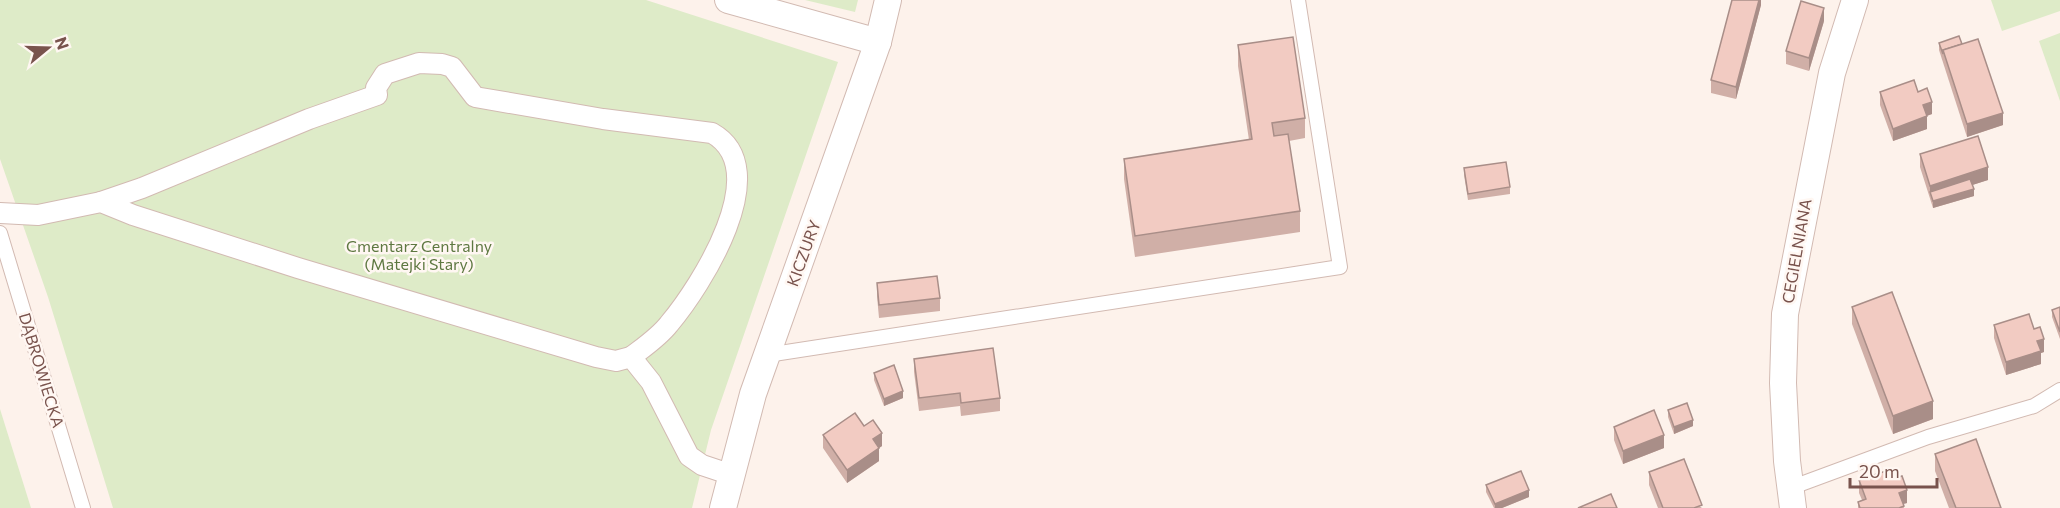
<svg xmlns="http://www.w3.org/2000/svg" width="2060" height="508" font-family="Commissioner,sans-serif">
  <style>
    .green { fill: #deebc8 }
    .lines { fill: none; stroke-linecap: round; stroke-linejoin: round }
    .service-casing { stroke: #d2bab2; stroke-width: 16 }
    .pedestrian-casing { stroke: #d2bab2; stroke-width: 22 }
    .minor-casing { stroke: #d2bab2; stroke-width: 28 }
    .service { stroke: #fff; stroke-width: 14 }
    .pedestrian { stroke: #fff; stroke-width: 20 }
    .minor { stroke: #fff; stroke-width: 26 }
    .wall { fill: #d0afa7 }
    .shaded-wall { fill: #a98e88 }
    .building { fill: #f2cbc2; stroke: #a98e88; stroke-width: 1.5 }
    .labels { text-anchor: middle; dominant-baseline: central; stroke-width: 5; stroke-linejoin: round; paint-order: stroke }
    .park-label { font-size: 16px; fill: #5e7841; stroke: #fff7f2 }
    .street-label { font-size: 16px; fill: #79534d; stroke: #fff7f2 }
  </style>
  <rect width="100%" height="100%" fill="#fdf2eb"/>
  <!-- green -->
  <g class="green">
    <polygon points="0,0 646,0 838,62 711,430 692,508 113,508 48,297 0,159"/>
    <polygon points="805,0 858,0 855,12"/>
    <polygon points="1991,0 2060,0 2060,11 2002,31"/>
    <polygon points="2060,33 2060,101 2039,41"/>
    <polygon points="0,409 31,508 0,508"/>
  </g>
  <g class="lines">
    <defs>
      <g id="service">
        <polyline points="0,233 83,508"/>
        <polyline points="767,355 1340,267 1298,0"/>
        <polyline points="1790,488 1928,437 2034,406 2060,390"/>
      </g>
      <g id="pedestrian">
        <path d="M101,202L142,188L309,119L377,95L376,88L385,74L419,63L442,64L452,67L475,97L603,119L712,133C776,169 701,286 669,324C659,337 644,347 631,357"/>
        <polyline points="0,213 38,215 101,202 133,215 298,268 596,357 616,361 631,357 651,382 689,456 702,465 732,475"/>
      </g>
      <g id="minor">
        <polyline points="728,0 878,42"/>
        <polyline points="723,508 753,394 878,42 888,0"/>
        <polyline points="1793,508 1787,461 1783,383 1785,314 1832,73 1855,0"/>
      </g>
    </defs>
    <!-- service casing -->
    <use href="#service" class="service-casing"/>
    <!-- pedestrian casing -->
    <use href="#pedestrian" class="pedestrian-casing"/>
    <!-- minor casing -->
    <use href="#minor" class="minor-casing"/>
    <!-- service -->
    <use href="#service" class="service"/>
    <!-- pedestrian -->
    <use href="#pedestrian" class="pedestrian"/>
    <!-- minor -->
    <use href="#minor" class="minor"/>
  </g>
  <!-- wall -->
  <g class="wall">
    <polygon points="1761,0 1761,5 1736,99 1711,93 1711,80"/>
    <polygon points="1824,21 1809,71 1786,64 1786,51"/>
    <polygon points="1939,43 1962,44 2003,125 1967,137 1939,50"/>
    <polygon points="1238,45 1305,118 1305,138 1289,141 1300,211 1300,232 1135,257 1124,179 1124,159 1249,140 1238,66"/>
    <polygon points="1880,92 1932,114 1927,116 1927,129 1893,141 1880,105"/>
    <polygon points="1920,154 1988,180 1972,185 1974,196 1933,208 1920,167"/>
    <polygon points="1464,168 1510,187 1510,194 1468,200 1464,175"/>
    <polygon points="877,283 940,298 940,311 879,318 877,296"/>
    <polygon points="1852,307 1933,419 1893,434 1852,324"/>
    <polygon points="2060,307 2060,339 2052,317 2052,310"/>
    <polygon points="1994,325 2034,329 2044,352 2041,353 2041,364 2006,375 1994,338"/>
    <polygon points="914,359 1000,398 1000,411 961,416 960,406 919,411 914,372"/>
    <polygon points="874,373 903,398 884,406 874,380"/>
    <polygon points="1668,410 1693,426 1674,434 1668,417"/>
    <polygon points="1614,427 1664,448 1623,464 1614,440"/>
    <polygon points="823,435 882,446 879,448 879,461 847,483 823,448"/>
    <polygon points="1935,454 2001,508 1949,508 1935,471"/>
    <polygon points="1649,472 1702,508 1658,508 1649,485"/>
    <polygon points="1859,480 1907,503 1903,504 1904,508 1858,508 1858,502 1862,500 1859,493"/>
    <polygon points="1486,485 1529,497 1502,508 1494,508 1486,492"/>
  </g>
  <!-- shaded-wall -->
  <g class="shaded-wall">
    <polygon points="1759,0 1761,0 1761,5 1736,99 1736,87"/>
    <polygon points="1824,8 1824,21 1809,71 1809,58"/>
    <polygon points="1932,102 1932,114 1923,117 1923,105"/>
    <polygon points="2003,113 2003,125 1967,137 1967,124"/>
    <polygon points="1927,116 1927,129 1893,141 1893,129"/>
    <polygon points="1988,167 1988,180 1932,198 1930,192 1930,186"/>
    <polygon points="1974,189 1974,196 1933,208 1933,201"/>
    <polygon points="2044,339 2044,352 2041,353 2041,364 2006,375 2006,362 2037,341"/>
    <polygon points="903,391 903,398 884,406 884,399"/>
    <polygon points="1933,401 1933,419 1893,434 1893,416"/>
    <polygon points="1693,420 1693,426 1674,434 1674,427"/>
    <polygon points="882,433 882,446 873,452 873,439"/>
    <polygon points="1664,435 1664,448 1623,464 1623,451"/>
    <polygon points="879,448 879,461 847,483 847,470"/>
    <polygon points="1529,490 1529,497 1502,508 1495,508 1495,504"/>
    <polygon points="1907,490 1907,503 1899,505 1899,493"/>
  </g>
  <!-- building -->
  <g class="building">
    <polygon points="1732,0 1759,0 1736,87 1711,80"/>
    <polygon points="1801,1 1824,8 1809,58 1786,51"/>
    <polygon points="1959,36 1962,44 1943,50 1943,54 1939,43"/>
    <polygon points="1293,37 1305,118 1272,123 1274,136 1288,134 1300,211 1135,236 1124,159 1252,139 1238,45"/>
    <polygon points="1978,39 2003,113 1967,124 1943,50"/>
    <polygon points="1914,80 1918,92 1927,88 1932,102 1923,105 1927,116 1893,129 1880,92"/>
    <polygon points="1978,136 1988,167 1930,186 1920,154"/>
    <polygon points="1506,162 1510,187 1468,194 1464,168"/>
    <polygon points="1970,179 1974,189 1933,201 1930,192"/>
    <polygon points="937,276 940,298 879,305 877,283"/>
    <polygon points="1892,292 1933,401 1893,416 1852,307"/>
    <polygon points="2060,307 2060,332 2052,310"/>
    <polygon points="2029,314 2034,329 2040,327 2044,339 2037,341 2041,351 2006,362 1994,325"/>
    <polygon points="993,348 1000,398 961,403 960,393 919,398 914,359"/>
    <polygon points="894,365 903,391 884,399 874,373"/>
    <polygon points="1687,403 1693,420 1674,427 1668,410"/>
    <polygon points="1654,410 1664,435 1623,451 1614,427"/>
    <polygon points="855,413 864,426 873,420 882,433 873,439 879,448 847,470 823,435"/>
    <polygon points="1976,439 2001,508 1956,508 1935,454"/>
    <polygon points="1684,459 1702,505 1694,508 1663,508 1649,472"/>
    <polygon points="1892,469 1895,478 1902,476 1907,490 1899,493 1904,506 1899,508 1860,508 1858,502 1866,499 1859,480"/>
    <polygon points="1521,471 1529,490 1495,504 1486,485"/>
    <polygon points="1611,494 1617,508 1578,508"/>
  </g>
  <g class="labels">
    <!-- park labels -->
    <g class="park-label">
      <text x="419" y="245">Cmentarz Centralny<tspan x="419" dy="18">(Matejki Stary)</tspan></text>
    </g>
    <!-- street labels -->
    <g class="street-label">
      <text transform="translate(1796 251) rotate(-80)">CEGIELNIANA</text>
      <text transform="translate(803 253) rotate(-70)">KICZURY</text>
      <text transform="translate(42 370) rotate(73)">DĄBROWIECKA</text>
    </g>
  </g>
  <!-- north arrow -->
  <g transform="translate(48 48) rotate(71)" stroke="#fff7f2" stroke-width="4.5" paint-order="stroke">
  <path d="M0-4.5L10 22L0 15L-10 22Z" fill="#79534d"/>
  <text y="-9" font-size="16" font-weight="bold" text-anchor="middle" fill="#79534d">N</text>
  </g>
  <!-- scale -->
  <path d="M1850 478v9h87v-9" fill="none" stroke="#79534d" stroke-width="3"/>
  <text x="1859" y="478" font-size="18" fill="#79534d" stroke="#fff7f2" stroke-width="4.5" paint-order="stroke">20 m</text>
</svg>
